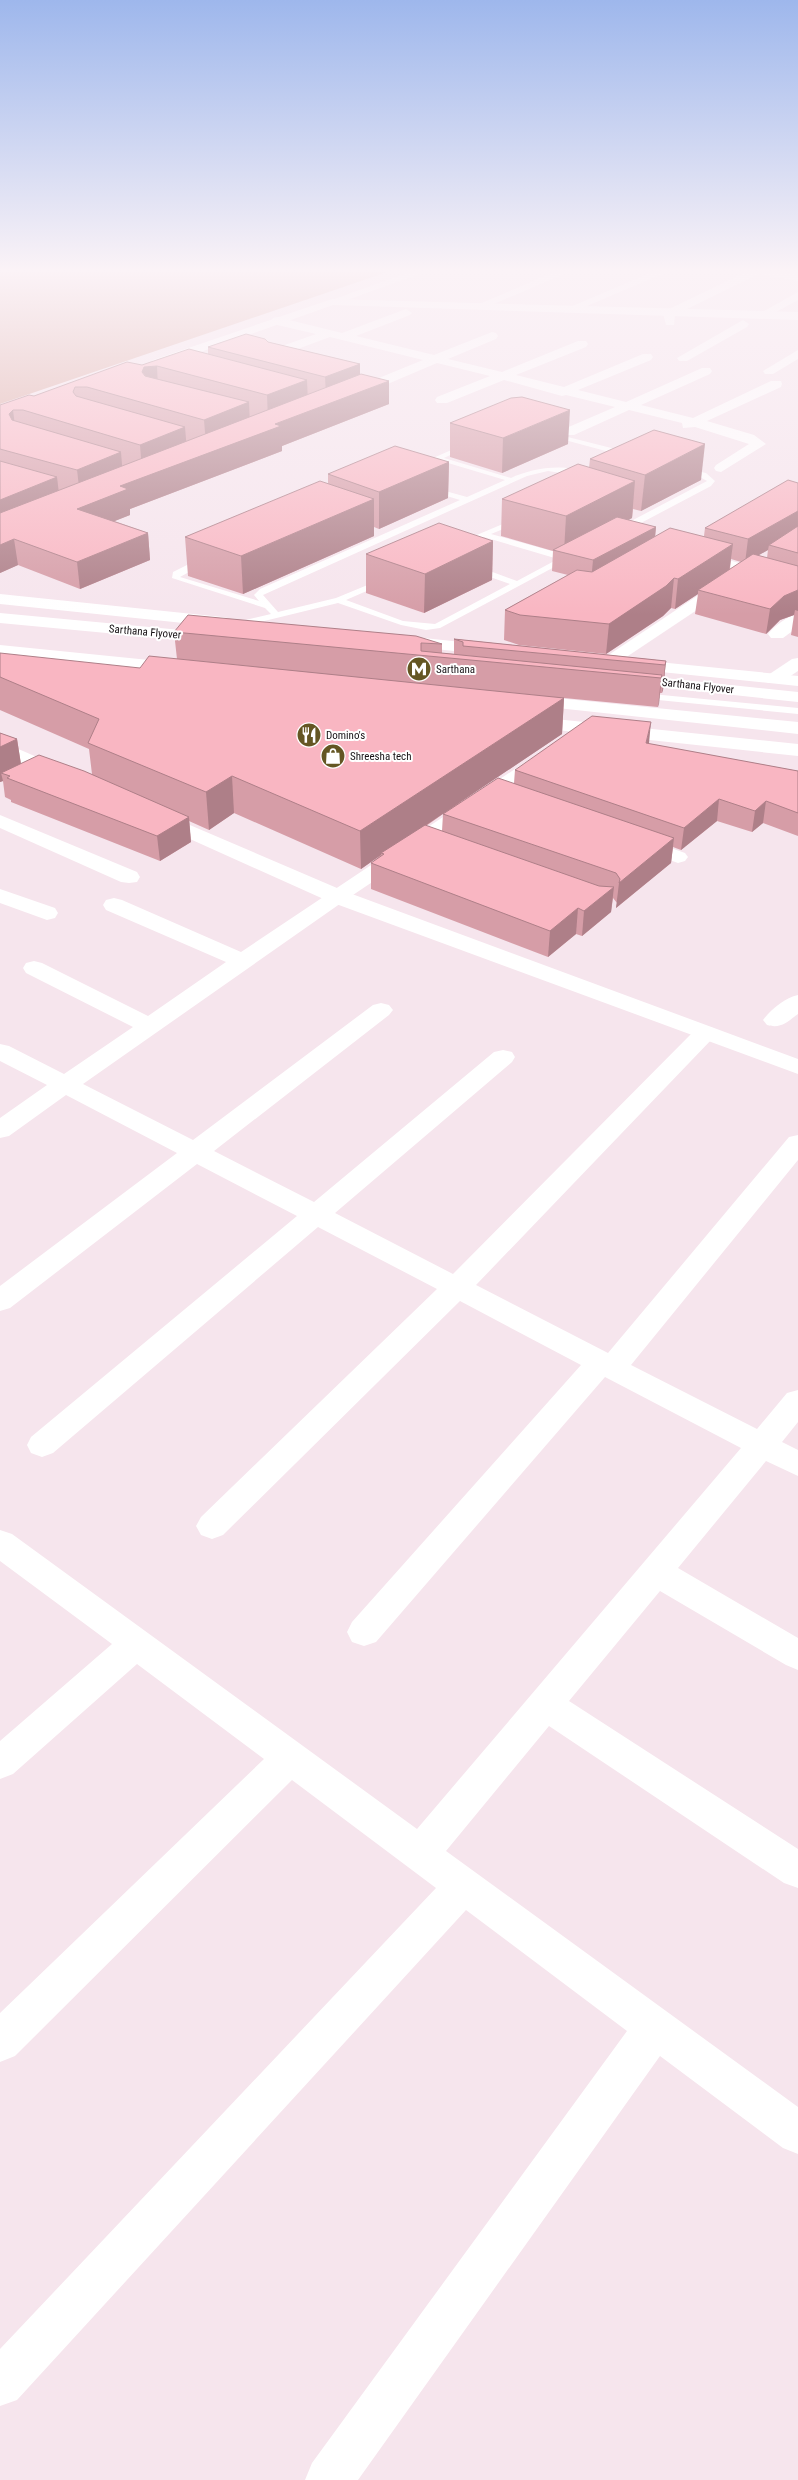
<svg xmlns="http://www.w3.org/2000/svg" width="798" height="2480" font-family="'Roboto Condensed',sans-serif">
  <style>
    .green { fill: #dba9a1 }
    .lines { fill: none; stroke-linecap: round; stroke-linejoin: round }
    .service { fill: #fff; fill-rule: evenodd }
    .minor { fill: #fff; fill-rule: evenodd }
    .tertiary { fill: #fff; fill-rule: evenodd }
    .primary { fill: #fff; fill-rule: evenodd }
    .wall { fill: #d69da7; fill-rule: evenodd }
    .shaded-wall { fill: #ae7f88 }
    .building { fill: #f9b6c2; stroke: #ae7f88 }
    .labels { text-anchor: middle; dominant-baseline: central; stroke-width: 4; stroke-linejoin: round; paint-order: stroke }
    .far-street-label { font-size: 11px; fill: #181316; stroke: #fff }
    .far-poi-label { font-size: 11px; fill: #181316; stroke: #fff; text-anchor: start }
  </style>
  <rect width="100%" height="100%" fill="#f6e5ed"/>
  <!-- green -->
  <polygon class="green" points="0,268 399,268 0,404"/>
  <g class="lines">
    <!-- service -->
    <g class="service">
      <polygon points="552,433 631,453 632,455 628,457 550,436"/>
      <path d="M465,444L467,447L444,458L511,478C530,469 566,462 585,474L581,476L548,471L527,476L263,595L278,612L336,598L382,579H385V583L346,600L403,621L435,624L510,584L473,571V567H479L517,581L558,559L484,537L463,546H460V542L517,518H520V522L491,534L573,557L440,628L426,630L401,625L338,603L240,627L237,626V622L271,614L265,608L172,578L173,572L201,558H207V562L180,577L259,601L254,595L260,589L460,500L427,490V486L467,497L505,480L438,460L422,468L415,466Z"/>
      <polygon points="682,468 706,473 715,481 711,486 622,533 616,533 616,529 707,481 700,477 682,472"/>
      <polygon points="641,693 798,708 798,714 638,698 638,694"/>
    </g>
    <!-- minor -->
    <g class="minor">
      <polygon points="421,268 436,268 336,304 332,305 326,302"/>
      <polygon points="564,268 578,268 482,309 474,309 472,307"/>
      <polygon points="662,268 676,268 573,312 565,312 563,310"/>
      <polygon points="735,268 758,268 798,275 798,281 758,274 675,315 674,325 666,325 663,313 665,311 746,272 736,270"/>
      <polygon points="798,292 798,300 767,317 759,317 757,315"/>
      <polygon points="406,309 412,313 410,315 356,336 434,355 492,332 496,333 498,336 496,339 448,359 502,372 578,341 586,341 588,344 586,347 516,375 564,387 643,354 651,354 653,357 651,360 578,390 626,402 702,368 710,368 712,371 710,374 641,405 693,418 771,381 781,381 782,384 781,387 707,421 754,435 766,444 721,472 716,471 714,468 716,465 749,444 695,427 683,428 682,423 629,410 574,435 564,435 562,432 564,429 615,407 566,395 562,396 504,380 447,403 437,403 435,400 437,397 490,376 437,363 357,397 347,397 345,394 347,391 423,360 330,337 284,354 296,360 294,363 286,363 266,354 268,351 316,334 273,324 271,321 273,318 277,317 342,333"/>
      <polygon points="743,320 749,324 747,327 687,361 679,361 677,358"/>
      <polygon points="798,350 798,359 773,374 765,374 763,371"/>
      <polygon points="694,550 798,580 798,590 688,558 686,555"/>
      <polygon points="727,578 733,580 735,583 733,586 613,666 601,666 598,662 721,580"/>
      <path d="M798,614V627L783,638H771L768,634C774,626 788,616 798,614Z"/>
      <polygon points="798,658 798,671 780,683 768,683 765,679 768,675 792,659"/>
      <polygon points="546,751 553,753 556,757 553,761 344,901 83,1084 193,1140 373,1005 381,1003 389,1005 393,1010 389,1015 214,1151 314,1202 494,1052 503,1050 512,1052 515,1057 512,1062 335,1213 453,1274 697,1028 705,1026 713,1028 717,1033 713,1038 476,1285 608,1353 789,1137 798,1135 798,1160 631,1365 757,1429 787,1393 798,1390 798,1422 782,1442 798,1450 798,1476 766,1461 678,1568 798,1638 798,1670 786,1665 660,1591 569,1701 798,1849 798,1888 784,1883 549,1726 446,1851 798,2107 798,2154 783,2148 660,2056 358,2480 305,2480 312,2463 627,2031 466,1910 17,2400 0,2406 0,2349 436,1888 292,1780 15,2056 0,2062 0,2013 264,1759 137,1664 13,1774 0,1779 0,1741 112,1644 0,1561 0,1530 12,1534 417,1829 741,1448 605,1377 376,1642 364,1646 352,1642 347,1632 352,1622 581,1365 460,1301 223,1535 212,1539 201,1535 196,1526 201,1517 437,1289 318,1227 53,1453 42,1457 31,1453 27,1445 31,1437 297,1216 197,1164 10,1308 0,1311 0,1286 177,1153 66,1095 9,1136 0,1138 0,1118 47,1085 0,1061 0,1044 9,1046 64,1074 133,1027 26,973 23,968 26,963 34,961 42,963 148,1016 226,962 106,910 103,905 106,900 114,898 122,900 241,952 539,753"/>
      <polygon points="0,815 137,872 140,877 137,882 129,883 121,882 0,828"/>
      <polygon points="637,836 685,853 688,857 685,861 678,863 630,846 627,842 630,838"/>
      <polygon points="0,889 55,908 58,913 55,918 47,920 0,903"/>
      <path d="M798,995V1014C787,1022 781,1029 767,1025L763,1020C771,1009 785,998 798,995Z"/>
    </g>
    <!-- tertiary -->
    <g class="tertiary">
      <polygon points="332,299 798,312 798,320 333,305 161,366 153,366 151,363 153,360"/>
      <polygon points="0,594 222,617 228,618 230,622 228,626 222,627 0,604"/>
      <polygon points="404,636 491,645 497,646 500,650 497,654 491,655 398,645 395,641 398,637"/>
      <polygon points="628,659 798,676 798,686 622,668 619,664 622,660"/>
      <polygon points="526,716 798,744 798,756 519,726 517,722 519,718"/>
      <polygon points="0,741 69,771 72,775 69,779 55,779 0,754"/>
      <polygon points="157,811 344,891 798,1059 798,1074 328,901 150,821 147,817 150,813"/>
    </g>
    <!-- primary -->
    <g class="primary">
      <polygon points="0,613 213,633 219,634 222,638 219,642 213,643 0,623"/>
      <polygon points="0,645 179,663 185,664 188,668 185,672 179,673 0,655"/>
      <polygon points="626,674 798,692 798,702 620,683 617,679 620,675"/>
      <polygon points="526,695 798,722 798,734 520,704 517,700 520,696"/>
    </g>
  </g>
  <!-- wall -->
  <g class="wall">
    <polygon points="268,342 360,364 360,374 389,404 282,446 282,451 130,509 130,515 114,521 148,533 150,560 80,589 18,565 0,573 0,405 34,396 142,365 208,354 208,347"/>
    <polygon points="450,423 568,444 502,473 450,457"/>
    <path d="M590,459L701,480L641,511L633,509L632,518L628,520L656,527L655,536H704L705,528L798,483V637L791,635L794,615L780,620L766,634L695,614L698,594L675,609L671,608L663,616L606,654L519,645L504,640L505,610L568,575L552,571L553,551L501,536L502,499L589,468ZM768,550L767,558L758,555ZM731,559L741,562L730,569Z"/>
    <polygon points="449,462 448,498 379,529 374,527 374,536 243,594 188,576 185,537 328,484 328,474"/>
    <polygon points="493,541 492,580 424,613 366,593 366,554"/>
    <path d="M174,632L442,644V653L454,654V639L666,661L663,690L662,693H660L658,707L564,698L562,734L459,803L514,783L515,770L649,744L798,771V836L763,823L752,832L717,821L681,850L673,847L671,863L616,908L617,903L613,898L611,912L582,936L576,934L548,957L371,889V863L381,855L361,869L234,813L209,830L189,821L191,842L160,861L11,802V800L5,797L3,781L0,782V733L17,739L21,764L92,774L89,749L0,710V677L140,668L177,659ZM443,814L442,831L426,826Z"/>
  </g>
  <!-- shaded-wall -->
  <g class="shaded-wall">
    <polygon points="360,364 360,382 326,396 325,377"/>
    <polygon points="157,366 158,389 142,372 144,367"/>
    <polygon points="307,380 308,403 268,419 267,395"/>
    <polygon points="389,381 389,404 282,446 282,451 130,509 130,515 80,535 77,509 120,486 275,424"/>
    <polygon points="249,402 250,426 206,444 204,420"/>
    <polygon points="13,410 16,434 9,414"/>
    <polygon points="570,410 568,444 502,473 503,438"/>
    <polygon points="185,427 187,451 142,470 140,445"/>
    <polygon points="705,444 701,480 641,511 645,475"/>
    <polygon points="121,452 123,477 80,495 77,470"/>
    <polygon points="449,462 448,498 379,529 379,492"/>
    <polygon points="57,477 60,502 0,527 0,500"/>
    <polygon points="635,481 632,518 566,553 564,552 566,516"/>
    <polygon points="374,499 374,536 243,594 241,556"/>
    <polygon points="798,511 798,533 769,545 768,550 745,563 748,539"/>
    <polygon points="656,527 654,548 591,582 593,560"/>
    <polygon points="148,533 150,560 80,589 77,562"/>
    <polygon points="14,539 18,565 0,573 0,545"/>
    <polygon points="493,541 492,580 424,613 425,574"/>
    <polygon points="733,544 729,573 698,590 698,594 675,609 678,579"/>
    <polygon points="674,578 671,608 663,616 606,654 609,624"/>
    <polygon points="798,590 798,611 795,610 794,615 780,620 766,634 770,609 784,596"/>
    <polygon points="666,661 663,690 662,693 665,665"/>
    <polygon points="662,675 659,704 658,707 661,678"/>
    <polygon points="564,698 562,734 383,854 381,853 381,855 361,869 360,831"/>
    <polygon points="651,722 649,743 644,764 646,743"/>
    <polygon points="17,739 22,771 10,776 1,773 3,781 0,782 0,747"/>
    <polygon points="232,776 234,813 209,830 206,792"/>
    <polygon points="719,799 717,821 681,850 684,828"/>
    <polygon points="766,801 763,823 752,832 755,811"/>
    <polygon points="189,817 191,842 160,861 157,836"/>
    <polygon points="674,838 671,863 616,908 619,883"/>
    <polygon points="614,887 611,912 582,936 584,911"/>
    <polygon points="578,908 576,934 548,957 550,931"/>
  </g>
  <!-- building -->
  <g class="building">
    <polygon points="246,334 265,339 268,342 360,364 325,377 208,347"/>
    <polygon points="189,349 307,380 267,395 157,366 144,367 142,372 145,376 249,402 204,420 87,387 75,387 73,392 76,396 185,427 140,445 23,410 13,410 9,414 12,420 121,452 77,470 0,449 0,405 29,395 34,396 127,362 142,365"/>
    <polygon points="361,374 389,381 275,424 281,426 120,486 128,489 77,509 148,533 77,562 14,539 0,545 0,513"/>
    <polygon points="522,397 570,410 503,438 450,423 511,398"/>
    <polygon points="654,430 705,444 645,475 590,459"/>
    <polygon points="395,446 449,462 379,492 328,474"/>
    <polygon points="0,461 57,477 0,500"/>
    <polygon points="578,464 635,481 566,516 502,499"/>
    <polygon points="788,480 798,483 798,511 748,539 705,528"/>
    <polygon points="320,481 374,499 241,556 185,537"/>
    <polygon points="617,517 656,527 593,560 553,550"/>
    <polygon points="439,523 493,541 425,574 366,554"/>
    <polygon points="798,526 798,553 769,545"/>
    <polygon points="670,528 733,544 678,579 674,578 666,586 609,624 520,615 505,610 577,570 592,572"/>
    <polygon points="753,554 798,566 798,590 784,596 770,609 698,590"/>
    <polygon points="188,615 416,636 442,644 421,643 421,651 662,675 661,678 174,632"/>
    <polygon points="454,639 666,661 665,665 463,646 463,642"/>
    <polygon points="0,653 140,668 149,656 564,698 360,831 232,776 206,792 88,743 99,719 0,677"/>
    <polygon points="592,716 651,722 646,743 798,771 798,813 766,801 755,811 719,799 684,828 515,770"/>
    <polygon points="0,733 17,739 0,747"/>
    <polygon points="39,755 84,771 189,817 157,836 7,778 10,776 1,773"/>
    <polygon points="498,778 674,838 619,883 620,879 616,873 443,814"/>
    <polygon points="425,825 599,886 614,887 584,911 578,908 550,931 371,863 384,854 381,853"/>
  </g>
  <!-- sky -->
  <linearGradient id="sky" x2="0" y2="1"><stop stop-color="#9eb7ec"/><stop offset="0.44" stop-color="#fbf3f7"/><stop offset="1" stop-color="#fbf3f7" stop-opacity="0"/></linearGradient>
  <rect width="798" height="615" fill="url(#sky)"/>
  <!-- icons -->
  <defs>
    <symbol id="metro-disc" viewBox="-11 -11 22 22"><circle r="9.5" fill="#645623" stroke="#fff"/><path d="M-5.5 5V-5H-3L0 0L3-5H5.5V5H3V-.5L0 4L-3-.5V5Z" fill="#fff"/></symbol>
    <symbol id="restaurant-disc" viewBox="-11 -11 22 22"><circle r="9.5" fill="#645623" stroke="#fff"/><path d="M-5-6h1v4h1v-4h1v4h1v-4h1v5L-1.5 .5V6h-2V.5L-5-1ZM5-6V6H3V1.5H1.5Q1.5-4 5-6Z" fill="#fff"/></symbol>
    <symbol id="shop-disc" viewBox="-11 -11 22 22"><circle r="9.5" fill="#645623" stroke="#fff"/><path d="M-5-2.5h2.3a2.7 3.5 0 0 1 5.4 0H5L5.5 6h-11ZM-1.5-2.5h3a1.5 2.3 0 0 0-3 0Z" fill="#fff"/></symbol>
  </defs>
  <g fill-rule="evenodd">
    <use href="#metro-disc" x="405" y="655" width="28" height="28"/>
    <use href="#restaurant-disc" x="295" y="721" width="28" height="28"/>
    <use href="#shop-disc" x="319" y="742" width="28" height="28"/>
  </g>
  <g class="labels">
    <!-- far-street labels -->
    <g class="far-street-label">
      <text transform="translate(145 632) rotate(5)">Sarthana Flyover</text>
      <text transform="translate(698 686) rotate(6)">Sarthana Flyover</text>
    </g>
    <!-- far-poi labels -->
    <g class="far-poi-label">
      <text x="436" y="669">Sarthana</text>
      <text x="326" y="735">Domino's</text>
      <text x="350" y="756">Shreesha tech</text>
    </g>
  </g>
</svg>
